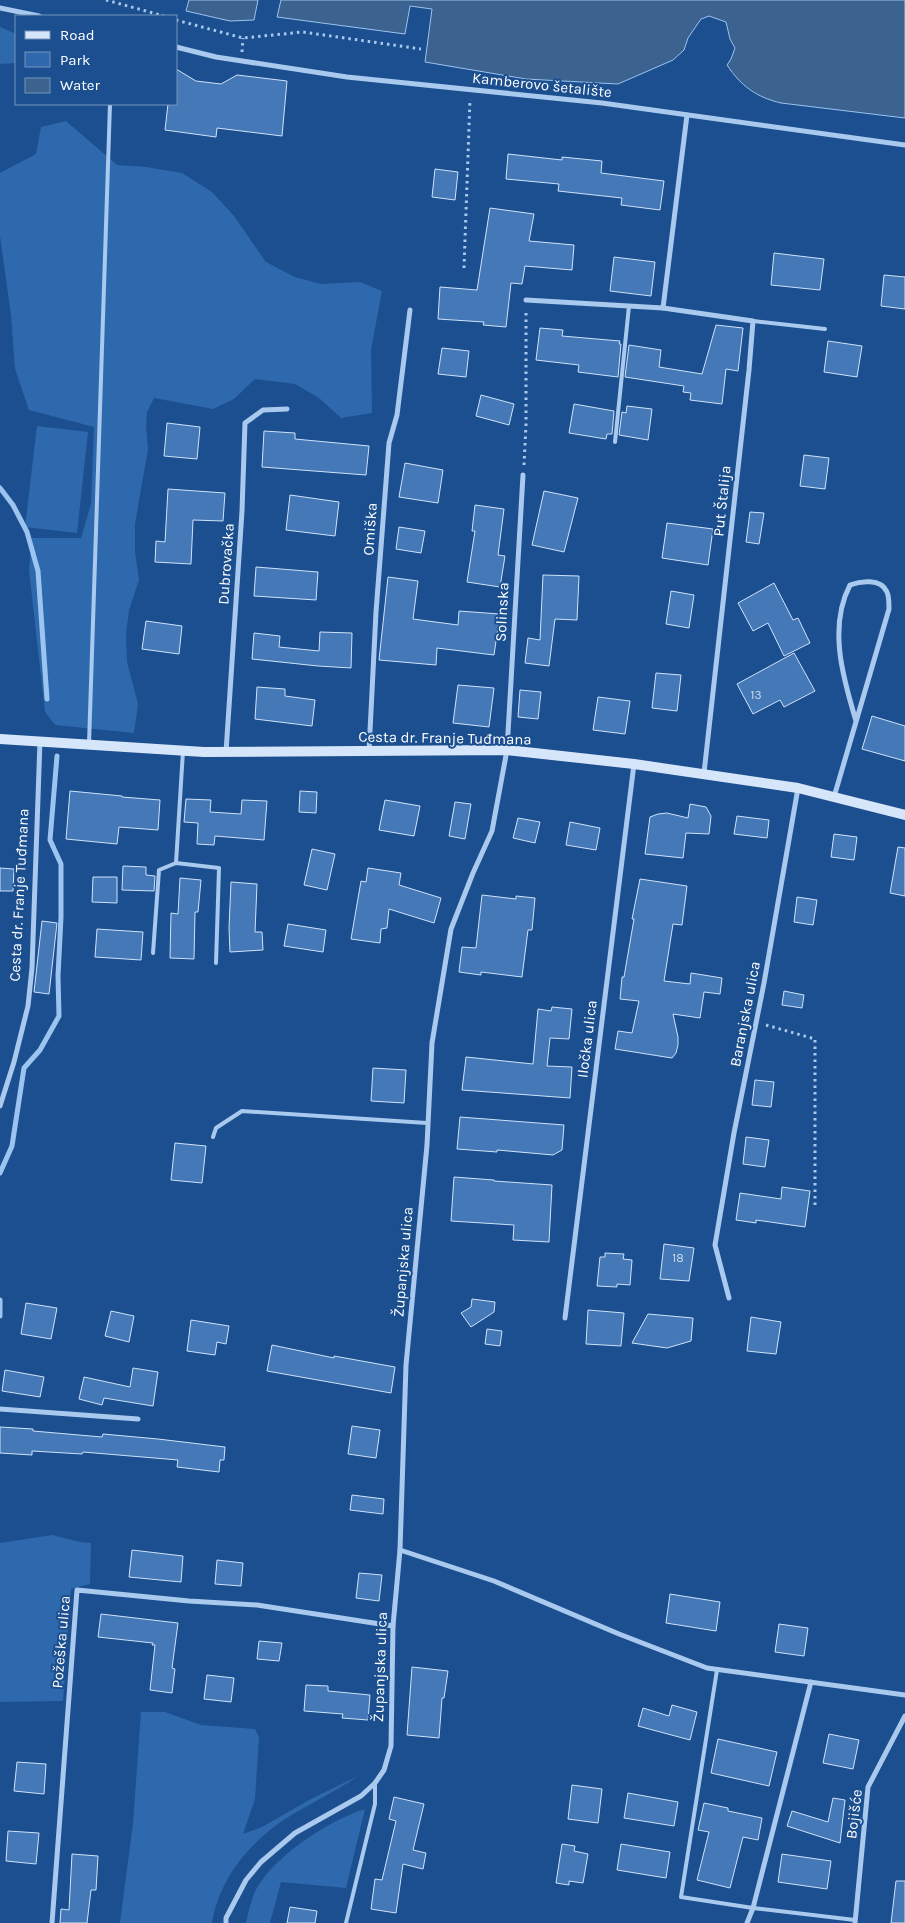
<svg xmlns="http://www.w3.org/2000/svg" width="905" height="1923" font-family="Karla,sans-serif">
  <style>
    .green { fill: #2e69ad }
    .water { fill: #3c6290; stroke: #9cc4f0 }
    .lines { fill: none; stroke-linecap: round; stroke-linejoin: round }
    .stream { stroke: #9cc4f0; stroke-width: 5 }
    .building { fill: #4478b7; stroke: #cfe3fa }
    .path { stroke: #a9c9ee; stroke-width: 3; stroke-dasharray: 2.5 4; stroke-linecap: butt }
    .service { stroke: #a9c9ee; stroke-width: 4 }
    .minor { stroke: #a9c9ee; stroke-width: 5 }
    .secondary { stroke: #d6e6fa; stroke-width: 10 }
    .labels { text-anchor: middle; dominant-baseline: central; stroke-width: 4; stroke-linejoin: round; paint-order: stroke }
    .number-label { font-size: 12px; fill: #d0dded }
    .street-label { font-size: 15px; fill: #fff; stroke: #1b4f8f }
  </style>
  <rect width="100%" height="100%" fill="#1b4f8f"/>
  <!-- green -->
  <g class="green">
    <polygon points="0,27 16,34 16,63 0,64"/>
    <polygon points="66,121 117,165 146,167 182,173 212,192 234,216 266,262 295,277 321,284 360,282 382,291 371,350 372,413 341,418 319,398 295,384 255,379 234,399 213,409 154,398 147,412 146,426 148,449 135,524 135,552 139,580 129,610 126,635 127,662 138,704 134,733 55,725 45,712 29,570 32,538 81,538 91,504 94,427 29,410 15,369 11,315 0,236 0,173 36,154 41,127"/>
    <polygon points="37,426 88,432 77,533 25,527"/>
    <polygon points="52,1535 80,1542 91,1543 90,1584 71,1589 63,1701 0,1702 0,1543"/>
    <path d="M141,1712H165L201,1725L255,1729L259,1737L255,1799L243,1834L262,1827L311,1799L358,1776C335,1792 309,1804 285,1819C249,1843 219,1879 212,1923H120L133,1823Z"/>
    <path d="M365,1809L346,1888L281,1882L270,1923H246C249,1910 252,1894 260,1883C281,1852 330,1820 365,1809Z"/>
  </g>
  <!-- water -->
  <g class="water">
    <polygon points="189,0 258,0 254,20 230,21 186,11"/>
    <path d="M281,0H905V118L781,103C756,97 741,86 727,65L731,59L735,48L730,39L726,22L709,16L701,19L688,38L684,50L673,60L618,84L526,79L425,62L432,9L410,6L405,34L277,17Z"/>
  </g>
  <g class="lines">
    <!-- stream -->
    <g class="stream">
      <polyline points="0,488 13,505 27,532 38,571 47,699"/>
      <polyline points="0,1173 12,1146 24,1068 40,1050 59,1016 58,976 61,917 61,864 50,840 57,756"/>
      <polyline points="0,1300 0,1316"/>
    </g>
  </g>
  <!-- building -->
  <g class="building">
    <polygon points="176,69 196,81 221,84 237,75 287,81 282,136 217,128 216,137 165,130 168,104 176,104"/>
    <polygon points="508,154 562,160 562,157 602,161 601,173 664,181 660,210 621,205 622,198 558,191 559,184 506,179"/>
    <polygon points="435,169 458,172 455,200 432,197"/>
    <polygon points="490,208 534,214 529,241 574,245 572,270 525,266 522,284 511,283 506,327 483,325 484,322 438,319 440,287 477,290"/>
    <polygon points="774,253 824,259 820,290 771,285"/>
    <polygon points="614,257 655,262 651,296 610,291"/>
    <polygon points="884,275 905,277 905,309 881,306"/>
    <polygon points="716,325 743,328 738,371 726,369 722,404 690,400 691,393 683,392 684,386 625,377 629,345 661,350 659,367 702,374"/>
    <polygon points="540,328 563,330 562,336 620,341 619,344 621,344 618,377 578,372 579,365 536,360"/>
    <polygon points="828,341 862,346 857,377 824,372"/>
    <polygon points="442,348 469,351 466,377 438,374"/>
    <polygon points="481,395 514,404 509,425 476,416"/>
    <polygon points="574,404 614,411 612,434 607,434 606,439 569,433"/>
    <polygon points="627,406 652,409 648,440 619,435 622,412 626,413"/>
    <polygon points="167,423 200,427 197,459 164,456"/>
    <polygon points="264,431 295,433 295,439 369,446 366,475 262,467"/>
    <polygon points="804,455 829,458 825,489 800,486"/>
    <polygon points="405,463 443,470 438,503 399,497"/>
    <polygon points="168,489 225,493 223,521 193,520 191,564 155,562 156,541 165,542"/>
    <polygon points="544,491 578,498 564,552 532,545"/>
    <polygon points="290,495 339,502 335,536 286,530"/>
    <polygon points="475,505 504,509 498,555 505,556 500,587 467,582 475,531 472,531"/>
    <polygon points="750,512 764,513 759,544 746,542"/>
    <polygon points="667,523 713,529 708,565 662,558"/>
    <polygon points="399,527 425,531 421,553 396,549"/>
    <polygon points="256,567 318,572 316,600 254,596"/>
    <polygon points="543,575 579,576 577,620 555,619 549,666 525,663 528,638 540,640"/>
    <polygon points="388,577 418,581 413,619 458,625 459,611 500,614 494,655 437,648 436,665 379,660"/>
    <polygon points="774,583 793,620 798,618 810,643 784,656 768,623 753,631 738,603"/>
    <polygon points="671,591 694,595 689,628 666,624"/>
    <polygon points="146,621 182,626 179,654 142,649"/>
    <polygon points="320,632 352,633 351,668 318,666 252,659 254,633 280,636 279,647 319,651"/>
    <polygon points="794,653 815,691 784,707 780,700 753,714 737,684"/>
    <polygon points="656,673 681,675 677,711 652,708"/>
    <polygon points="458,685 494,688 489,727 453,723"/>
    <polygon points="257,687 285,689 285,696 315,700 312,726 255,719"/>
    <polygon points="520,690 541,692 538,719 518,717"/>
    <polygon points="598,697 630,701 625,734 593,730"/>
    <polygon points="872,716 905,726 905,761 862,749"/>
    <polygon points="70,791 122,796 122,797 160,800 158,830 119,827 117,844 66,839"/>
    <polygon points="300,791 317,792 316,813 299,812"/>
    <polygon points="186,799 211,800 210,812 241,814 242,800 267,801 264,840 215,836 214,845 197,844 198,823 184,822"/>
    <polygon points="385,800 420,806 414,836 379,830"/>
    <polygon points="455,802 471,804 465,839 449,836"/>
    <polygon points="690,804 706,807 711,816 709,834 686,833 683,858 645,854 650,817 658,814 667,813 688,818"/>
    <polygon points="737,816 769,820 767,838 734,834"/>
    <polygon points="518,818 540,822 535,843 513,838"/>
    <polygon points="570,822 600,828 596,850 566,845"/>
    <polygon points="834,834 857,837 854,860 831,857"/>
    <polygon points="898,847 905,848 905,896 890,893"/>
    <polygon points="312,849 335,854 327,890 304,885"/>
    <polygon points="123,866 146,867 146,875 155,876 154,891 122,890"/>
    <polygon points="0,868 14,869 13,891 0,891"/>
    <polygon points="368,868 401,873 399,885 441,898 434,923 389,909 387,928 381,929 380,943 351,939 361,881 366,882"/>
    <polygon points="93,877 117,877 117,903 92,902"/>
    <polygon points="180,878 201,880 198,912 195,912 194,959 170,958 171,913 178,914"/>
    <polygon points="640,879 687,886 682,925 673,924 664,981 690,984 691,973 722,978 720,994 704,992 700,1018 673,1014 678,1037 678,1045 676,1053 672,1058 615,1049 618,1031 632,1033 639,1001 620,999 622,977 624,977 634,919 632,919"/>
    <polygon points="231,882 257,884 255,932 262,932 263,950 230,952 229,928"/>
    <polygon points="482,895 516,899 516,896 535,898 532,930 528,930 522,977 481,972 481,975 459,972 462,947 476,948"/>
    <polygon points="797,897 817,900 813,925 794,922"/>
    <polygon points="42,921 57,923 49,994 34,992"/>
    <polygon points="288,924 326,930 323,952 284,946"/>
    <polygon points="97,929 143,932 141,960 95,957"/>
    <polygon points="784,991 804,995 802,1008 782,1005"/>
    <polygon points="552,1007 572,1009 569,1039 550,1038 547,1066 572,1067 570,1098 462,1090 466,1057 533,1064 538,1009 551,1011"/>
    <polygon points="373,1068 406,1070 404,1103 371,1101"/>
    <polygon points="755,1080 774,1082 771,1107 752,1105"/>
    <polygon points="460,1117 564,1125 562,1150 553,1155 497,1150 497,1152 457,1149"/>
    <polygon points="746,1137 769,1140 765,1167 743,1164"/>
    <polygon points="175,1143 206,1146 202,1183 171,1180"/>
    <polygon points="454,1177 494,1180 494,1181 552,1185 549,1242 513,1240 514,1225 451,1221"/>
    <polygon points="782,1187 810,1191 805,1227 756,1220 756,1223 736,1220 740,1193 781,1199"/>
    <polygon points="664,1244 694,1248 689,1281 660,1279"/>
    <polygon points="605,1253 624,1254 623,1259 632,1260 630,1285 617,1284 617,1287 597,1286 600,1257 605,1257"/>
    <polygon points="472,1299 495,1302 494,1312 471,1327 461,1313 471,1307"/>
    <polygon points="26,1303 57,1308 51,1339 21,1334"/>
    <polygon points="588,1310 624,1313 621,1346 586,1344"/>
    <polygon points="111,1311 134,1316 129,1342 105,1336"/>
    <polygon points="648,1314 693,1318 691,1341 667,1348 632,1343"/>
    <polygon points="751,1317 781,1322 776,1354 747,1351"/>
    <polygon points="191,1320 229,1326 226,1344 217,1342 215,1355 187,1351"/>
    <polygon points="487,1329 502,1331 500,1346 485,1344"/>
    <polygon points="272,1345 334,1358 334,1356 395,1367 391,1393 267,1371"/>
    <polygon points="133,1368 158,1372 153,1406 104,1398 102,1405 79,1399 84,1377 130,1387"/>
    <polygon points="5,1370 44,1377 40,1397 2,1391"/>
    <polygon points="352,1426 380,1430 376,1458 348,1454"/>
    <polygon points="0,1427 33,1429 33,1431 102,1437 103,1434 158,1439 225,1447 224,1460 220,1460 219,1472 177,1467 178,1460 83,1452 82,1454 32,1451 32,1455 0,1453"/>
    <polygon points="352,1495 384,1499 383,1514 350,1510"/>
    <polygon points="132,1550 183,1556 181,1582 129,1577"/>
    <polygon points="217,1560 243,1563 241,1586 215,1584"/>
    <polygon points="359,1573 382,1575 379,1601 356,1598"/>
    <polygon points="670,1594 720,1602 716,1631 666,1623"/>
    <polygon points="101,1614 178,1623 172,1668 175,1669 172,1693 150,1690 155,1645 152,1645 153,1643 98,1637"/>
    <polygon points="779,1624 808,1628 804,1656 775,1652"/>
    <polygon points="259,1641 282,1643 279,1661 257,1659"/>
    <polygon points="412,1667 448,1671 444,1698 442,1698 439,1738 407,1735"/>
    <polygon points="207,1675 234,1678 231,1702 204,1699"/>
    <polygon points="306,1685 328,1686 328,1691 370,1695 368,1720 342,1718 343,1714 304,1711"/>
    <polygon points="672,1705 697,1712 690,1740 638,1726 643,1708 669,1716"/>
    <polygon points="829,1734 859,1740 853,1769 823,1763"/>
    <polygon points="718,1739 777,1752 769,1786 711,1773"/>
    <polygon points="17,1762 46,1764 44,1794 14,1791"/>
    <polygon points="572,1785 602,1789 598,1823 568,1819"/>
    <polygon points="628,1793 678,1802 674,1826 624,1818"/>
    <polygon points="394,1797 424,1804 413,1850 426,1853 423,1869 403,1864 396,1913 371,1909 375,1879 382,1880 396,1821 389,1819"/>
    <polygon points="833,1798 845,1800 840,1843 787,1826 792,1811 828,1822"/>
    <polygon points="704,1803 728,1808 728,1811 762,1818 758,1840 743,1837 730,1888 697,1880 709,1832 698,1830"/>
    <polygon points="8,1831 39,1833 36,1864 6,1861"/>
    <polygon points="562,1844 575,1846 574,1851 588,1854 583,1883 569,1881 569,1885 556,1883"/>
    <polygon points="621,1844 670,1852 666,1878 617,1870"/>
    <polygon points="72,1854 98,1856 96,1890 91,1890 87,1923 60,1923 61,1909 69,1910"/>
    <polygon points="782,1854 831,1861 827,1889 778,1882"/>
    <polygon points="896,1881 905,1881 905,1923 891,1923"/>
    <polygon points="290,1907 317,1911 315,1923 287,1923"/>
  </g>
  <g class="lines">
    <!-- path -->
    <g class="path">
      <polyline points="106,0 164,16"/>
      <polyline points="176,20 243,38 303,32 421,49"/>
      <polyline points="242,52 243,38"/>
      <polyline points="464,268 470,99"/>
      <polyline points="524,465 526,425 526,309"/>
      <polyline points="766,1025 815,1039 815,1207"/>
    </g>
    <!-- service -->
    <g class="service">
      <polyline points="753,321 825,329"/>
      <polyline points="615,442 629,306"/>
      <polyline points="89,744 110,104"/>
      <polyline points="176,863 183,751"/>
      <polyline points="153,953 159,870 176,863 219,868 216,963"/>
      <polyline points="213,1137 216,1128 242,1111 427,1123"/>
      <polyline points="717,1670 681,1897 753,1908 855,1920"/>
      <polyline points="346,1923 375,1804 375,1783"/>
    </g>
    <!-- minor -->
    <g class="minor">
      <polyline points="0,8 39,16"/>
      <polyline points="176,47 216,57 347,77 602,103 905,145"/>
      <polyline points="687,115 663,308 753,321 749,370 704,773"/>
      <polyline points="526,300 663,308"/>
      <polyline points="369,751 376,612 389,443 397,415 410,310"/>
      <polyline points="226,752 242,511 245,423 263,410 287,409"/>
      <path d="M834,797L889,609C889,604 889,596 887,592C881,578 860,581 850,585C828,627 843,678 856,721"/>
      <polyline points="0,1106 14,1062 28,1006 32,968 40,741"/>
      <polyline points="729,1298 715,1245 734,1133 764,983 798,788"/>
      <polyline points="565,1318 634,764"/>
      <polyline points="0,1409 138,1419"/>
      <polyline points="400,1550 494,1581 619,1634 707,1668 905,1695"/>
      <polyline points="52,1923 77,1590 189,1601 257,1605 393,1626"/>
      <polyline points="226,1923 226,1918 246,1880 261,1862 295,1833 361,1796 375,1783 384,1770 391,1746 393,1626 400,1550 406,1365 427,1145 432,1043 451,929 473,873 492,831 507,750 523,475"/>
      <polyline points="747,1923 753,1908 811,1682"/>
      <polyline points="855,1923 868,1787 905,1716"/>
    </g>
    <!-- secondary -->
    <polyline class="secondary" points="0,739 204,752 507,750 634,764 798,788 905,815"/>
  </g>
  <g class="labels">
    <!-- number labels -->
    <g class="number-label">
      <text x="756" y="695">13</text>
      <text x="678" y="1258">18</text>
    </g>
    <!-- street labels -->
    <g class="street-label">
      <text transform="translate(542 85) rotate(6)">Kamberovo šetalište</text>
      <text transform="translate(722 501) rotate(-84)">Put Štalija</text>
      <text transform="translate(370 529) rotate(-86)">Omiška</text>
      <text transform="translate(226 564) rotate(-86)">Dubrovačka</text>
      <text transform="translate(502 612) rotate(-87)">Solinska</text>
      <text transform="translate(445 738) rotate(1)">Cesta dr. Franje Tuđmana</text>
      <text transform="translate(19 895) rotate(-87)">Cesta dr. Franje Tuđmana</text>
      <text transform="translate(745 1014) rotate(-79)">Baranjska ulica</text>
      <text transform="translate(587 1039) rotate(-83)">Iločka ulica</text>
      <text transform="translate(403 1262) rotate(-85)">Županjska ulica</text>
      <text transform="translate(61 1642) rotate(-85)">Požeška ulica</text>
      <text transform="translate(380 1667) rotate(-88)">Županjska ulica</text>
      <text transform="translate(854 1814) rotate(-83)">Bojišće</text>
    </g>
  </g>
  <!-- legend -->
  <rect x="15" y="15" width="162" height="90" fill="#1b4f8f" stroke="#7695bc"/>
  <rect x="25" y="31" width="25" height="8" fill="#d6e6fa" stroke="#7695bc"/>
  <text x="60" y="40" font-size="15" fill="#ffffff">Road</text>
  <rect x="25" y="52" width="25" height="15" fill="#2e69ad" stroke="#7695bc"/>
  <text x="60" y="65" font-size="15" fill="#ffffff">Park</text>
  <rect x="25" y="78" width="25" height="15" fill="#3c6290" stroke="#7695bc"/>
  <text x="60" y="90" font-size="15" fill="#ffffff">Water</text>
</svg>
